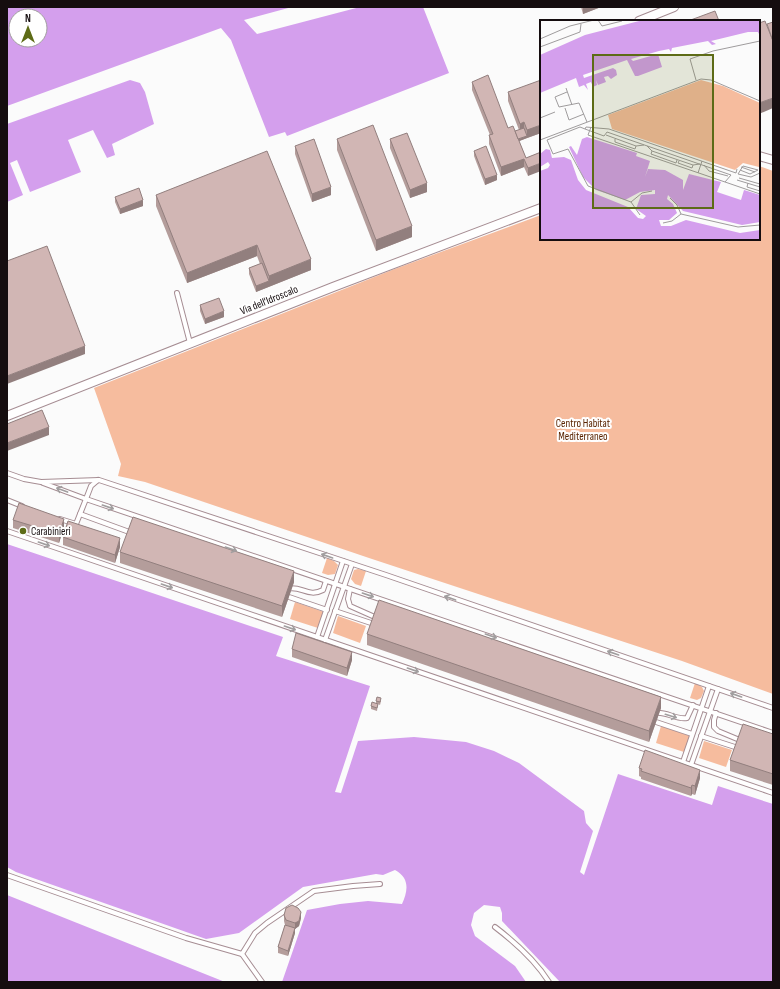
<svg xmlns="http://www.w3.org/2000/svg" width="780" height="989" font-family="'Sofia Sans Condensed',sans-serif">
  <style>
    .green { fill: #f6bc9e }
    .water { fill: #d49fed; fill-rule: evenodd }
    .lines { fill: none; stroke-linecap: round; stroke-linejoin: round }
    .service-casing { stroke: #a68d93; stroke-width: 6 }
    .minor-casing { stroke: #a68d93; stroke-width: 10 }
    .service { stroke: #fff; stroke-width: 4 }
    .minor { stroke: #fff; stroke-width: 8 }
    .wall { fill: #b49d9b }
    .shaded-wall { fill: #927f7e }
    .building { fill: #d1b6b4; stroke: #927f7e }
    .oneway { stroke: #a19e9f }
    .poi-dot { fill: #5d6b16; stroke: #fff; stroke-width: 1.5 }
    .labels { text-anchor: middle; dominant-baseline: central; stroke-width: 4; stroke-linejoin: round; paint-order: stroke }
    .street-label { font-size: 11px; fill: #150d0f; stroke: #fff }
    .park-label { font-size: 11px; fill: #592300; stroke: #fff }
    .poi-label { font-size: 11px; fill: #150d0f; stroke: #fff; text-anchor: start }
    .inset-road { fill: none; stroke: #9f9c9d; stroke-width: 1 }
    .view { fill: #5d6b16; fill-opacity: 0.15; stroke: #5d6b16; stroke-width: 2 }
    .inset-edge { fill: none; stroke: #150d0f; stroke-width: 2 }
  </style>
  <rect width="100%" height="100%" fill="#fbfbfb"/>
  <!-- green -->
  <g class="green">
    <polygon points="759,166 773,171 773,694 682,661 369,558 145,482 118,476 121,464 94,388 392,270 541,215 541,239 759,239"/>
    <polygon points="327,558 334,561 338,565 335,574 328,575 322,573"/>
    <polygon points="358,569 366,571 361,586 355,584 351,579 354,570"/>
    <polygon points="295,602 324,612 318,628 290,619"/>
    <polygon points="338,616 366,626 360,643 333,633"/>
    <polygon points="695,683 702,687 704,691 701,698 697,700 690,698"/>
    <polygon points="661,726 690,736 684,752 656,743"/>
    <polygon points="704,741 732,750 726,767 699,758"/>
  </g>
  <!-- water -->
  <g class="water">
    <path d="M7,7H292L244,20L257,34L360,7H423L449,73L287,136L285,132L269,137L231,40L221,28L7,106ZM16,16H40V40H16Z"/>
    <polygon points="130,80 140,83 145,92 154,124 112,144 115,155 107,158 93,130 68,140 81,172 30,192 17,160 10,163 23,195 7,202 7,124"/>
    <path d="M7,544L283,637L276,656L370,686L335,792L341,793L358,741L414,737L466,742L494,751L519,763L584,811L586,823L593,831L580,872L584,875L618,774L712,805L718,786L773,804V982H560L502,921V913L500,907L484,905L474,913L471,925L475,936L515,966L526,982H282L307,910L340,904L368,901L402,904C408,891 410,878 395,870L383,875L376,874L303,887L239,933L206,939L16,872L7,867Z"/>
    <polygon points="7,895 225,982 7,982"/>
  </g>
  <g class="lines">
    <defs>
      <g id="service">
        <polyline points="177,293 190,343"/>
        <polyline points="7,473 24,479 41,482 99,480 386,575 773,708"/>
        <polyline points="43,483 86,499 91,486 98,480"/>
        <polyline points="7,500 22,506"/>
        <polyline points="80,514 132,533"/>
        <polyline points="60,519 76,524 86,499 773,733"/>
        <polyline points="7,531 773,793"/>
        <path d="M287,589C301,585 308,598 323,590L326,581"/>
        <polyline points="350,589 348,599 350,606 377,618"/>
        <polyline points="289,597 327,610"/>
        <polyline points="335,611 374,624"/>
        <polyline points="317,637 343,561"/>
        <polyline points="325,640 352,564"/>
        <path d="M655,713C666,711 676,720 687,718L693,705"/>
        <polyline points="716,713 714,720 714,727 718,731 742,741"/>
        <polyline points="656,722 692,734"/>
        <polyline points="701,736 738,748"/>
        <polyline points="683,762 709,686"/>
        <polyline points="691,765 718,689"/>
        <polyline points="7,875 186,938 242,954"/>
        <path d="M495,927C516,943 535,960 549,982"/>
        <polyline points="262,982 242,954 255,933 267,923 314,891 353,886 380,884"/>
      </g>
      <g id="minor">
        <polyline points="639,21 674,7"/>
        <polyline points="759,156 773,160"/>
        <polyline points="7,416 333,287 541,208"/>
      </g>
    </defs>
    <!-- service casing -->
    <use href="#service" class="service-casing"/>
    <!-- minor casing -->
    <use href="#minor" class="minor-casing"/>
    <!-- service -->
    <use href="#service" class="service"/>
    <!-- minor -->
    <use href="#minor" class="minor"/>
  </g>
  <!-- wall -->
  <g class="wall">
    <polygon points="581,7 601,7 583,14"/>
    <polygon points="472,82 508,128 515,131 519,130 508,101 508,92 541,133 519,141 526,158 541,152 528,176 524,167 501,176 489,144 489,135 490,135 472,90"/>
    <polygon points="337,139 412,237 376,251 337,150"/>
    <polygon points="390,139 427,192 410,198 390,148"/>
    <polygon points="295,146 331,195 312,202 295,154"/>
    <polygon points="474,151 497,180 485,185 474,156"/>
    <polygon points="156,195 311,270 256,292 249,274 249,268 260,264 257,256 187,283 156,206"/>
    <polygon points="115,197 143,206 120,214 115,202"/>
    <polygon points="200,305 224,317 205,324 200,311"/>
    <polygon points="13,520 64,527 59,543 13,528"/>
    <polygon points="63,537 120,547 115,563 63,545"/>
    <polygon points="120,552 294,582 282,617 120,563"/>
    <polygon points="367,634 661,708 649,742 367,645"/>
    <polygon points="292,649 352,660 347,676 292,657"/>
    <polygon points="376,701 381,701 380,705 378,704 377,711 371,709 371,706 376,703"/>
    <polygon points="773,734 773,785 730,771 730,760"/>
    <polygon points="639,768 700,778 695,795 692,794 691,796 641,779 641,777 639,776"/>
    <polygon points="284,915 301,918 299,926 295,929 295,933 288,956 278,953 278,947 285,925 284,921"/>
  </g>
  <!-- shaded-wall -->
  <g class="shaded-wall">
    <polygon points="583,7 601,7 583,14"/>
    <polygon points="773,98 773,108 759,114 759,103"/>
    <polygon points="524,122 524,131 520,132 520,124"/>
    <polygon points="541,125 541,133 527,138 527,130"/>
    <polygon points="527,136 527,138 517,142 517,140"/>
    <polygon points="524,159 524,167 501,176 501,167"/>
    <polygon points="541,163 541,171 528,176 528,168"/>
    <polygon points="497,175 497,180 485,185 485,179"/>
    <polygon points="427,183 427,192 410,198 410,190"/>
    <polygon points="331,187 331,195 312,202 312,194"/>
    <polygon points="143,200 143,206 120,214 120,209"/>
    <polygon points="412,226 412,237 376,251 376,240"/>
    <polygon points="257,245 257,256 187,283 187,273"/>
    <polygon points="311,259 311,270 256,292 256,286 269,281 269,276"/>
    <polygon points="224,311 224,317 205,324 205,319"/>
    <polygon points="85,346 85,354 7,384 7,376"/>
    <polygon points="49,427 49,435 7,451 7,443"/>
    <polygon points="64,519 64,527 59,543 59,534"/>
    <polygon points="120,538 120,547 115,563 115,555"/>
    <polygon points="294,571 294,582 282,617 282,606"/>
    <polygon points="352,652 352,660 347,676 347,668"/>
    <polygon points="661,697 661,708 649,742 649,731"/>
    <polygon points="700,770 700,778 695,795 695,786"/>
    <polygon points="692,785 692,794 691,796 691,788"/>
    <polygon points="301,912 301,918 299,926 295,929 295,933 288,956 288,951 295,929 295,923"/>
  </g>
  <!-- building -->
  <g class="building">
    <polygon points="715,11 719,21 688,21"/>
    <polygon points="765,21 773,41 773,98 759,103 759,23"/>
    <polygon points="773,22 773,41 767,24"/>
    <polygon points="488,75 508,128 513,126 526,158 541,152 541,163 528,168 524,159 501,167 489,135 493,134 472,82"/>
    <polygon points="541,80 541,125 527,130 524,122 520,124 508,92"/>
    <polygon points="373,125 412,226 376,240 337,139"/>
    <polygon points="524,128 527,136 518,139 515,131"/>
    <polygon points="407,133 427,183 410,190 390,139"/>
    <polygon points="314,139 331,187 312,194 295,146"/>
    <polygon points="486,146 497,175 485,179 474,151"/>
    <polygon points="267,151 311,259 269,276 257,245 187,273 156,195"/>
    <polygon points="139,188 143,200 120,209 115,197"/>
    <polygon points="47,246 85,346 7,376 7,261"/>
    <polygon points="262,263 269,281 256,286 249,268"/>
    <polygon points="219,298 224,311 205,319 200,305"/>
    <polygon points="42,410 49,427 7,443 7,424"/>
    <polygon points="19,503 64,519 59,534 13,520"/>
    <polygon points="133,517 294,571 282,606 120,552"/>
    <polygon points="68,521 120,538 115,555 63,537"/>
    <polygon points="379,600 661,697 649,731 367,634"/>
    <polygon points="296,633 352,652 347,668 292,649"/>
    <polygon points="377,697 381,698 380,702 376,701"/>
    <polygon points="372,702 378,704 377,708 371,706"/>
    <polygon points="743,724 773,734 773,774 730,760"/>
    <polygon points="645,750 700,770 695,786 692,785 691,788 641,771 642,769 639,768"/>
    <polygon points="292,905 298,908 301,912 299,921 295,923 286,920 284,915 286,908"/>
    <polygon points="285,925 295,928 288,951 278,947"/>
  </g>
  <!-- one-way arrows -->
  <defs><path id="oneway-shaft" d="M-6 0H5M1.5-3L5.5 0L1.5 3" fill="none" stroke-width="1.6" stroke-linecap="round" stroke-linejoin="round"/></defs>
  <g class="oneway">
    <use href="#oneway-shaft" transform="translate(62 490) rotate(-160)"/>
    <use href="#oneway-shaft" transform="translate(108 507) rotate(19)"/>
    <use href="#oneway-shaft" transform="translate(44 544) rotate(19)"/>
    <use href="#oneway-shaft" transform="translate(231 549) rotate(19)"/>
    <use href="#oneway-shaft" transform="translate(327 556) rotate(-161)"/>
    <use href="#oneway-shaft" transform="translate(167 586) rotate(19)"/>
    <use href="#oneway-shaft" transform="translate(368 595) rotate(19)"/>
    <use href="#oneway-shaft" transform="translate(450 598) rotate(-161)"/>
    <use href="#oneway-shaft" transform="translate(290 628) rotate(19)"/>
    <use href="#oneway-shaft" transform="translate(491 636) rotate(19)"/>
    <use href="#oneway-shaft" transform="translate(613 653) rotate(-161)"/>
    <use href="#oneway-shaft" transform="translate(413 670) rotate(19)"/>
    <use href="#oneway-shaft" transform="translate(736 695) rotate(-161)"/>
    <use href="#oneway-shaft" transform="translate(671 716) rotate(17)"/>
  </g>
  <!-- markers -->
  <circle class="poi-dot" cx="23" cy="531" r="4"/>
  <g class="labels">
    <!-- street labels -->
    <g class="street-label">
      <text transform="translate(269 300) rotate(-22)">Via dell'Idroscalo</text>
    </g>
    <!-- park labels -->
    <g class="park-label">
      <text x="583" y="423">Centro Habitat<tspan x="583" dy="13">Mediterraneo</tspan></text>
    </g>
    <!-- poi labels -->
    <g class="poi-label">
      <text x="31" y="531">Carabinieri</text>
    </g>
  </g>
  <!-- overview -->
  <g transform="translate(540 20)">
    <rect width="220" height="220" fill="#fbfbfb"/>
    <path d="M161,60L183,66L220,83L219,147L203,143L195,150L72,109L68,95Z" fill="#f6bc9e"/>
    <path d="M103,0H220V16L218,12H208L171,21L176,24L172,25L168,21L132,28L131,32L129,29L119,31L91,39L93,41L118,34L122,47L98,56H95L87,40L43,55L44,58L73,48L76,50L77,55L71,59L68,56L64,57L66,62L58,65L56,60L57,65L53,67L51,62L46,64L48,70L44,65L39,67L36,58L0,73V35L45,15ZM47,117L97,133L96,136L110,141L105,157L108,149L125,150L143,160V170L149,154L181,162L177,172L201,180L204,170L220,175V202L202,205L143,191L128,175L127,179L133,184L137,193L129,200H119L121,206H131L146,200L200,213L220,210V220H0V151L8,148L10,145L8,142L0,147V134L6,129L10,130L12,138L24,137L31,140L38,160L46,170L88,187L98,198L103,199L106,196L96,189L101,175L115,174V170L100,172L85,180L56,170L43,157L29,127L31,126L37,135L42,119Z" fill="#d49fed"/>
    <path class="inset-road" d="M58,0L62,6L82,1M0,19L30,6L54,0M0,27L40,12L41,4M156,60L150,39L173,31L220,21M26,68L32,85M27,72L15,77L19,87L39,83L47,102M25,88L29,100L44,94M0,98L15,92M51,107L48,115L220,174M45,109L40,107L7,120L13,134L28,129L48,166L91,182M66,115L96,126L104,125M75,119V122L95,129L96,126M0,120L161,59L171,60L220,81M107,126L112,131L153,145L160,144M112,131L111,134L136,143L137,140M139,141L138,143L152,148L153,145M164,145L169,151L188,156M201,147L215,152M200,150L210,154L218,150M218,150L203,146L198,154L211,157L220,153M158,153L162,141M199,158L220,164M197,160L220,167M185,162L191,155L67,112L64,116L45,109L46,107L69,109L196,153L197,149M208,163L207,167L220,171M141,194L198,207L220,205M100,195L91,182L102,173L112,171M123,203L132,201L141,194L137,185L130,178"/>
    <path class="view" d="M53,35H173V188H53Z"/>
    <rect width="220" height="220" class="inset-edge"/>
  </g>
  <!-- border -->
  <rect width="780" height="989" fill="none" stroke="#150d0f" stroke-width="16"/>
  <!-- north arrow -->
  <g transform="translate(28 28)"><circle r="19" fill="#ffffff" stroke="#a19e9f"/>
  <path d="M0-3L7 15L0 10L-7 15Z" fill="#5d6b16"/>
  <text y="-6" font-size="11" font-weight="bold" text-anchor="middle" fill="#150d0f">N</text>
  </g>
</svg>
